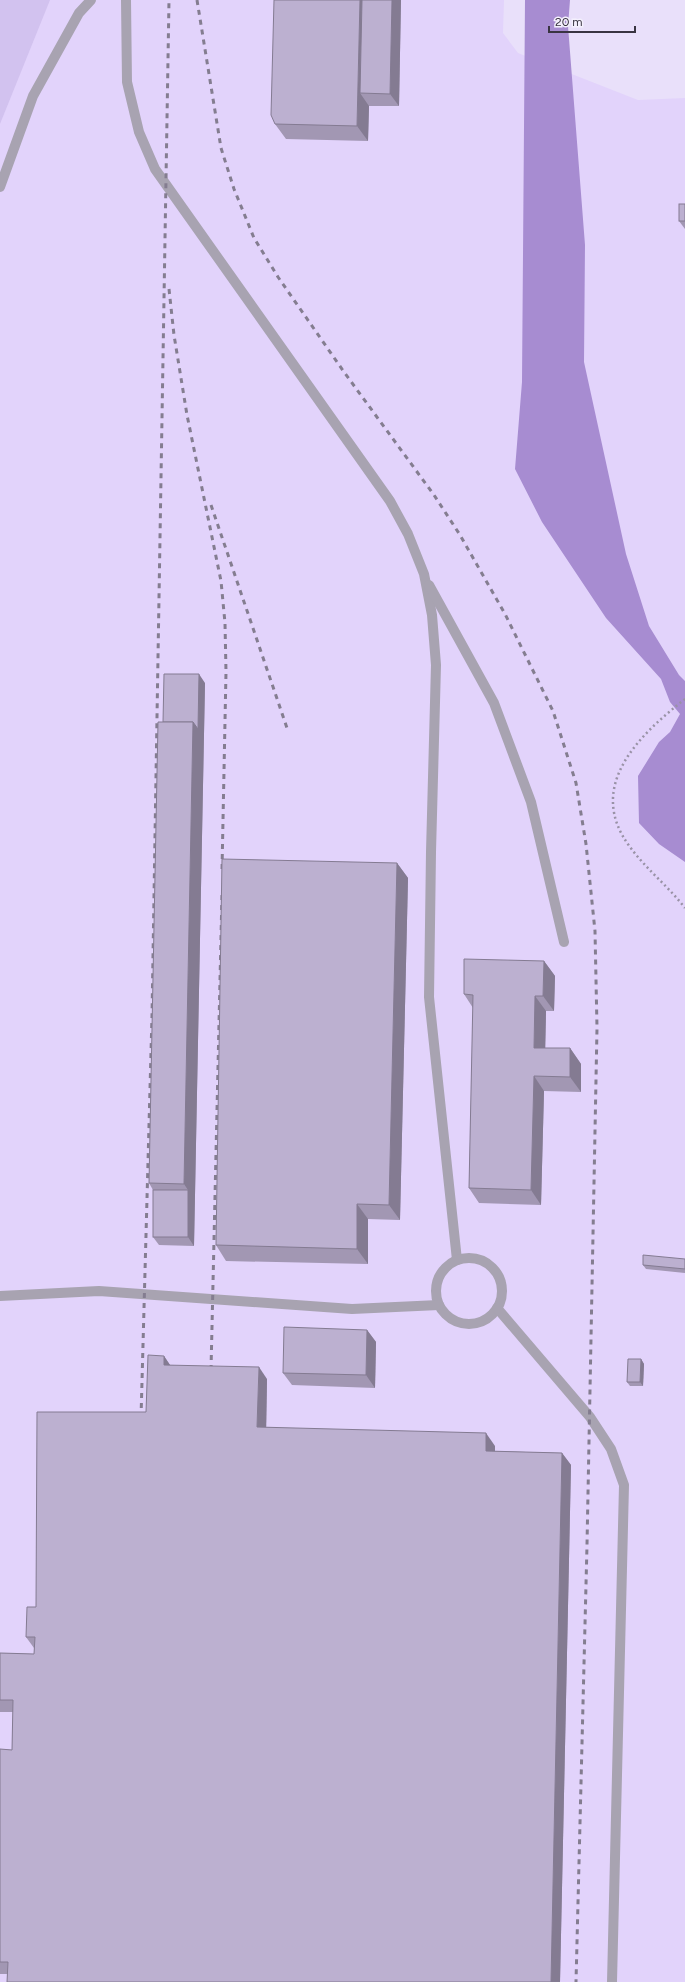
<svg xmlns="http://www.w3.org/2000/svg" width="685" height="1982" font-family="Figtree,sans-serif">
  <style>
    .built { fill: #e2d3fb }
    .green { fill: #d2c2ef }
    .water { fill: #a78cd1 }
    .lines { fill: none; stroke-linecap: round; stroke-linejoin: round }
    .path { stroke: #9992a6; stroke-width: 2.5; stroke-dasharray: 2 3; stroke-linecap: butt }
    .minor { stroke: #a8a3b1; stroke-width: 10 }
    .rail { stroke: #847d90; stroke-width: 3; stroke-dasharray: 5 5; stroke-linecap: butt }
    .wall { fill: #a297b3 }
    .shaded-wall { fill: #847b92 }
    .building { fill: #bcb0d0; stroke: #847b92 }
  </style>
  <rect width="100%" height="100%" fill="#e9e0fa"/>
  <!-- built -->
  <polygon class="built" points="0,0 504,0 503,33 518,53 638,100 685,98 685,1982 0,1982"/>
  <!-- green -->
  <polygon class="green" points="0,0 50,0 0,124"/>
  <!-- water -->
  <polygon class="water" points="525,0 570,0 568,26 585,245 584,362 626,554 649,626 679,675 685,681 685,862 659,844 639,823 638,776 659,742 670,732 680,714 670,702 661,679 606,618 542,522 515,469 522,382"/>
  <g class="lines">
    <!-- path -->
    <path class="path" d="M685,699C638,736 585,787 630,847C646,869 668,886 685,908"/>
    <!-- minor -->
    <g class="minor">
      <polyline points="126,0 127,82 139,132 155,169 390,501 408,534 424,574 432,615 436,665 431,852 429,997 457,1260"/>
      <polyline points="0,187 33,96 79,13 91,0"/>
      <polyline points="429,585 494,703 531,802 564,942"/>
      <circle cx="469" cy="1291" r="33"/>
      <polyline points="0,1296 99,1291 352,1309 439,1305"/>
      <polyline points="497,1308 590,1417 611,1449 624,1485 612,1982"/>
    </g>
    <!-- rail -->
    <g class="rail">
      <polyline points="197,0 221,148 234,189 254,238 278,277 344,372 434,495 460,535 505,614 553,711 576,783 586,844 595,931 597,1028 587,1545 576,1982"/>
      <polyline points="169,289 174,335 187,415 221,581 225,623 226,672 222,870"/>
      <polyline points="211,505 287,728"/>
      <polyline points="211,1370 222,894"/>
      <polyline points="141,1418 152,1016 169,0"/>
    </g>
  </g>
  <!-- wall -->
  <g class="wall">
    <polygon points="274,0 401,0 399,106 369,106 368,141 286,139 275,124"/>
    <polygon points="685,204 685,229 679,221"/>
    <polygon points="205,683 194,1246 159,1245 153,1237 153,1190 149,1183 163,722"/>
    <polygon points="397,863 408,878 400,1220 368,1219 368,1264 226,1261 216,1245"/>
    <polygon points="544,961 555,976 554,1011 546,1011 545,1048 570,1048 581,1064 581,1092 544,1091 541,1205 479,1203 469,1188 473,1008 464,994"/>
    <polygon points="685,1259 685,1273 646,1269 643,1265"/>
    <polygon points="367,1330 376,1342 375,1388 292,1385 283,1373"/>
    <polygon points="164,1356 170,1365 267,1379 266,1427 495,1446 495,1451 562,1453 571,1465 560,1982 7,1982 7,1974 0,1974 0,1749 12,1750 13,1712 0,1712 0,1653 34,1654 34,1648 26,1637 36,1607 146,1412"/>
    <polygon points="641,1359 644,1364 643,1386 630,1386 627,1382"/>
  </g>
  <!-- shaded-wall -->
  <g class="shaded-wall">
    <polygon points="360,0 371,0 360,93 369,106 368,141 357,126"/>
    <polygon points="392,0 401,0 399,106 390,94"/>
    <polygon points="199,674 205,683 194,1246 188,1237 188,1190 184,1184 193,722"/>
    <polygon points="397,863 408,878 400,1220 389,1205"/>
    <polygon points="544,961 555,976 554,1011 543,996"/>
    <polygon points="535,996 546,1011 545,1063 534,1048"/>
    <polygon points="570,1048 581,1064 581,1092 570,1077"/>
    <polygon points="534,1076 544,1091 541,1205 531,1190"/>
    <polygon points="357,1204 368,1219 368,1264 357,1249"/>
    <polygon points="367,1330 376,1342 375,1388 366,1375"/>
    <polygon points="164,1356 172,1368 164,1365"/>
    <polygon points="641,1359 644,1364 643,1386 640,1382"/>
    <polygon points="259,1367 267,1379 266,1440 257,1427"/>
    <polygon points="486,1433 495,1446 495,1464 486,1451"/>
    <polygon points="562,1453 571,1465 560,1982 551,1982"/>
  </g>
  <!-- building -->
  <g class="building">
    <polygon points="274,0 360,0 357,126 275,124 271,115"/>
    <polygon points="362,0 392,0 390,94 360,93"/>
    <rect x="679" y="204" width="6" height="17"/>
    <polygon points="164,674 199,674 198,729 193,722 163,722"/>
    <polygon points="158,722 193,722 184,1184 149,1183"/>
    <polygon points="222,859 397,863 389,1205 357,1204 357,1249 216,1245"/>
    <polygon points="464,959 544,961 543,996 535,996 534,1048 570,1048 570,1077 534,1076 531,1190 469,1188 473,995 464,994"/>
    <rect x="153" y="1190" width="35" height="47"/>
    <polygon points="643,1255 685,1259 685,1269 643,1265"/>
    <polygon points="284,1327 367,1330 366,1375 283,1373"/>
    <polygon points="148,1355 164,1356 164,1365 259,1367 257,1427 486,1433 486,1451 562,1453 551,1982 7,1982 8,1962 0,1962 0,1749 12,1750 13,1700 0,1700 0,1653 34,1654 35,1637 26,1637 27,1607 36,1607 37,1412 146,1412"/>
    <polygon points="628,1359 641,1359 640,1382 627,1382"/>
  </g>
  <!-- scale -->
  <path d="M549 26v6h86v-6" fill="none" stroke="#393441" stroke-width="2"/>
  <text x="555" y="26" font-size="12" fill="#393441" stroke="#f4f0fd" stroke-width="3" paint-order="stroke">20 m</text>
</svg>
